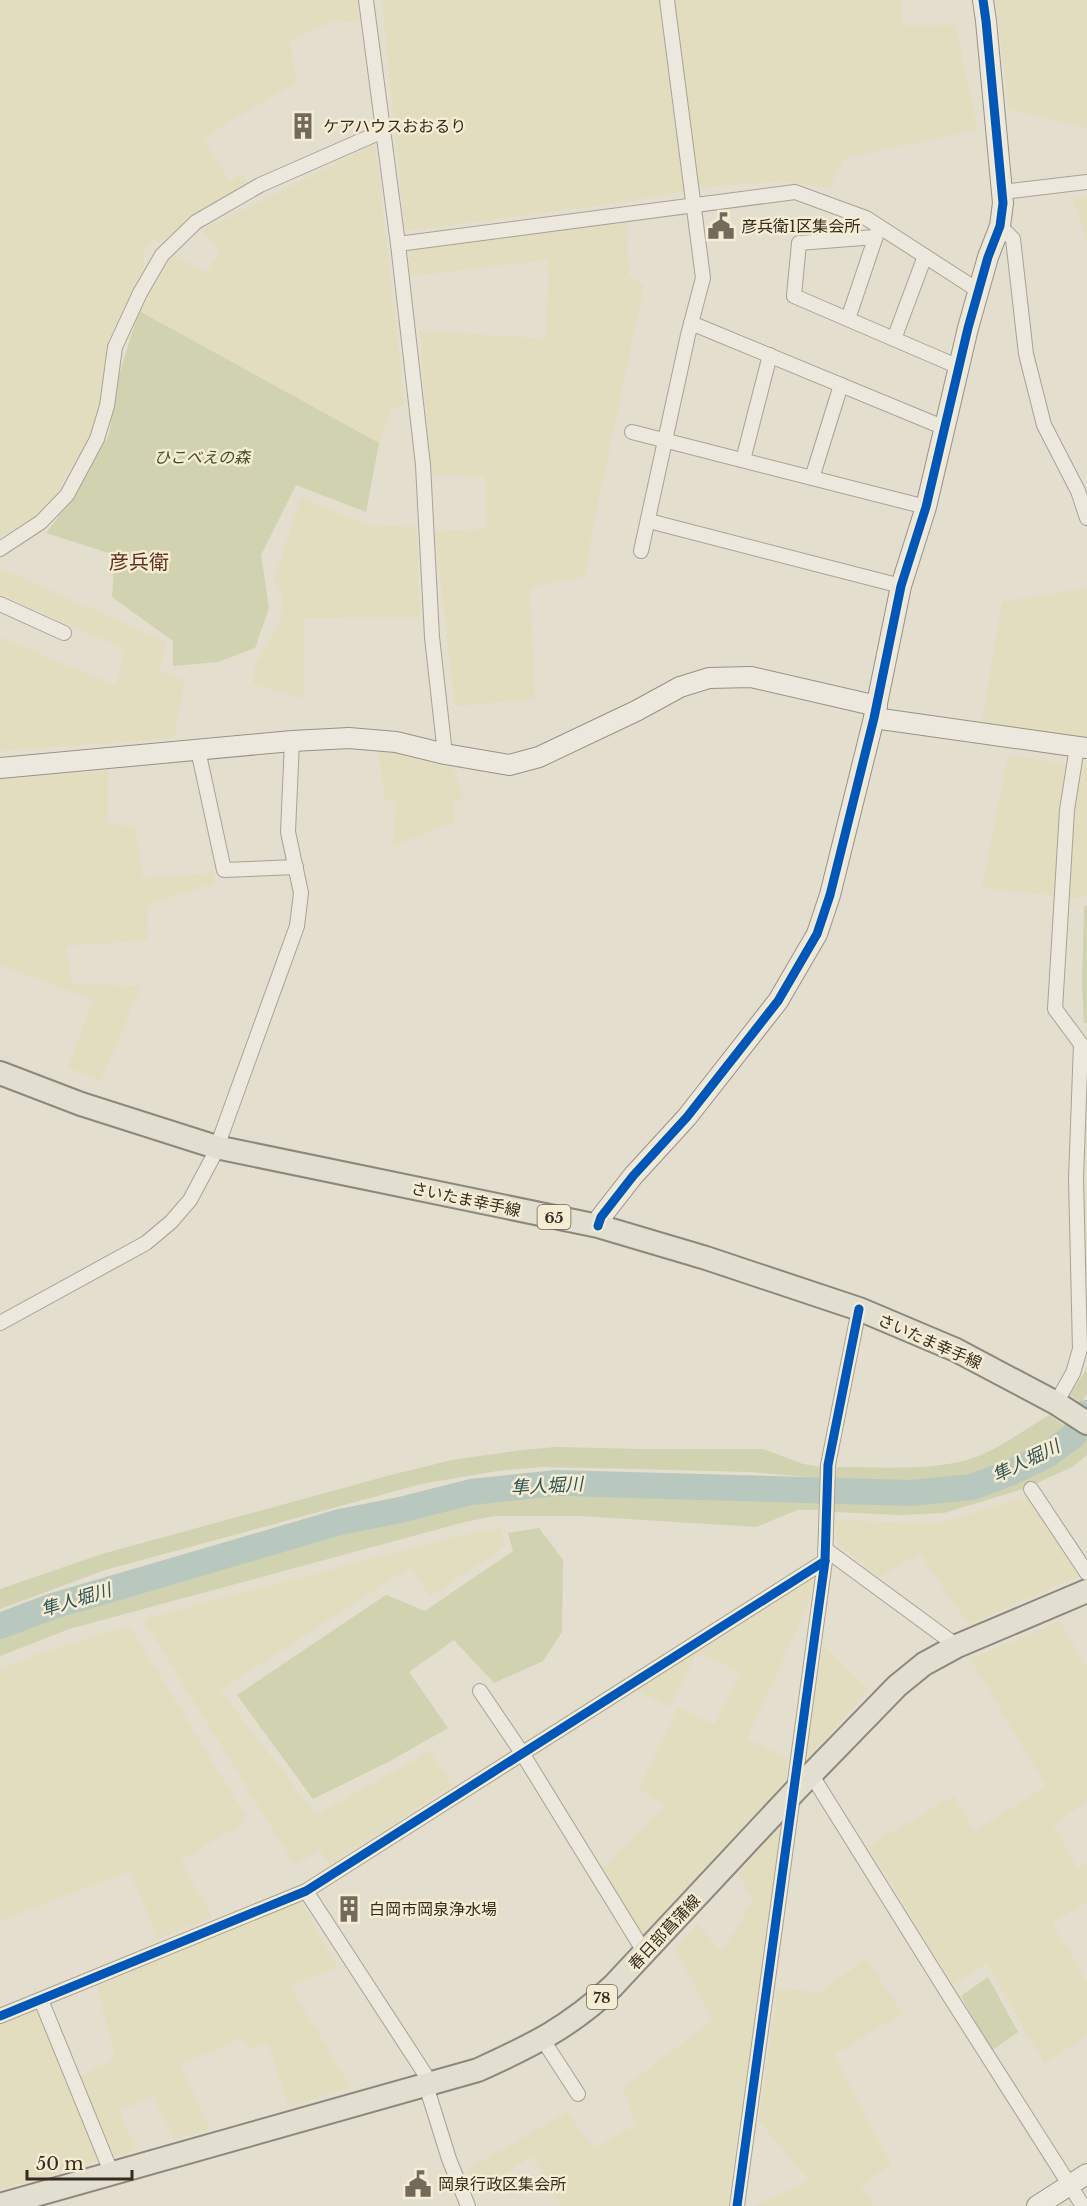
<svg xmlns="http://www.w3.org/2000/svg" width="1087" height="2206" font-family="'Libre Baskerville','Noto Sans JP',serif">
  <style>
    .farmland { fill: #e2ddbe }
    .green { fill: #d0d2b0 }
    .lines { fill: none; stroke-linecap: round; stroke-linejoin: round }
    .river { stroke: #b8c8bf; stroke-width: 26 }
    .street-casing { stroke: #a8a296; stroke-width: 16 }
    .secondary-casing { stroke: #989286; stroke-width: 22 }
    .primary-casing { stroke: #8d887d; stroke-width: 26 }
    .street { stroke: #ece8de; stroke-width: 14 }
    .secondary { stroke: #ece8de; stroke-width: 20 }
    .primary { stroke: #e2ded0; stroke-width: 22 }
    .cycleway-casing { stroke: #f4ecd3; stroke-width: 13 }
    .cycleway { stroke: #0057b8; stroke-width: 9 }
    .labels { text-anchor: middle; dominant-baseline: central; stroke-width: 5; stroke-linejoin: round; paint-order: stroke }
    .shield { fill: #f4ecd3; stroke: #6f6555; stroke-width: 1.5 }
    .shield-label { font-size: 15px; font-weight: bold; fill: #362b1f }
    .poi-label { font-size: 16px; fill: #362b1f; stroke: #f4ecd3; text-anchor: start }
    .park-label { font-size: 16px; font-style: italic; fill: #445126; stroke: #f4ecd3 }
    .street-label { font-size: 16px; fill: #362b1f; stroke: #f4ecd3 }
    .water-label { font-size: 18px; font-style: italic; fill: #2f5555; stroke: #f4ecd3 }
    .quarter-label { font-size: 20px; fill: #603120; stroke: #f4ecd3 }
  </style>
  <rect width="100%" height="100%" fill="#e3decd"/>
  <!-- farmland -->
  <g class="farmland">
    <polygon points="0,0 357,0 360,23 334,20 290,41 296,82 204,137 229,182 242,173 248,184 207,206 160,243 154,238 144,250 144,267 109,339 100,402 90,435 58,492 34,517 0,538"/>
    <polygon points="382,0 901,0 901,25 955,25 978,130 845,158 830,189 784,181 714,186 625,202 405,231"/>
    <polygon points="996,0 1087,0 1087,128 1009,110"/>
    <polygon points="375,144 405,404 391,409 379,443 139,311 173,255 207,272 220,251 202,230"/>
    <polygon points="1087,197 1087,241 1073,199"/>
    <polygon points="627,223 629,275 644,285 593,527 585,577 530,587 535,699 455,706 435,531 487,529 485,477 432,475 419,330 546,339 549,260 410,276 409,249"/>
    <polygon points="301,497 366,525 416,527 420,617 304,618 303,699 253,684 255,666 280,622 283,592 274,581"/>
    <polygon points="0,568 167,642 159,671 185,680 174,738 0,751 0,637 116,686 124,649 0,594"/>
    <polygon points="1087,588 1087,739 982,721 1002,602"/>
    <polygon points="378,749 454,769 464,799 454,801 454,822 393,846 396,803 385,799"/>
    <polygon points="1008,755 1087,767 1087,894 1079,898 982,888"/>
    <polygon points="108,771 108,823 135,827 143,878 214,873 214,883 147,905 149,940 65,946 73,984 141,986 100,1082 68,1067 93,1000 0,965 0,779"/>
    <polygon points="1029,1496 1081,1575 968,1624 920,1553 880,1577 837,1544 835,1520 937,1524"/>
    <polygon points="501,1528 505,1547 430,1596 410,1567 220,1690 316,1815 431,1751 451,1786 330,1864 319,1850 295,1865 143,1619 458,1536"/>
    <polygon points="815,1573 809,1603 747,1738 786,1758 787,1779 642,1936 601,1871 667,1805 638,1789 678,1707 714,1724 741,1672 697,1653 669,1707 635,1689"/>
    <polygon points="1060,1621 1084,1665 1087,1664 1087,1802 1053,1824 1077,1868 1087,1862 1087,1901 1052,1923 1087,1982 1087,2036 1044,2063 987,1964 952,1984 869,1846 954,1796 974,1832 1046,1786 971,1659"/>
    <polygon points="129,1625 248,1820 181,1860 212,1917 158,1939 130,1871 0,1921 0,1669 39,1654"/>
    <polygon points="824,1646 869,1690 808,1758 804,1752"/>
    <polygon points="783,1824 727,2206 561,2206 532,2155 476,2195 469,2169 568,2112 592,2148 636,2125 623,2088 713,2020 675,1949 697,1924 722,1952 754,1900 738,1874"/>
    <polygon points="297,1899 302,1903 337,1967 290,1986 350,2087 289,2107 268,2042 253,2049 240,2039 180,2065 210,2129 174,2139 153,2097 119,2110 136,2150 0,2189 0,2025 37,2009 68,2082 115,2058 97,1987"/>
    <polygon points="866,1959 902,2013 834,2055 891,2164 861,2186 873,2206 754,2206 809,2180 759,2121 778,1988 819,1993"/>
  </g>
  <!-- green -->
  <g class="green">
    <polygon points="139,311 379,443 366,512 296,485 261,555 269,608 255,648 218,662 173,666 173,641 112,597 115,555 46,533 69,503 109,435 117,382"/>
    <polygon points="1087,905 1087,1023 1084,1023 1082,985 1084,907"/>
    <polygon points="1087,1368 1087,1394 1081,1403 1070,1395"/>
    <path d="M1049,1415L1068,1428L1060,1438L1038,1452L970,1480L887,1486L865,1484L855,1480H835L837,1467C879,1467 942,1472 981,1455C1005,1445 1026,1429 1049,1415Z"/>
    <path d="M1082,1436L1087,1439V1455L1074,1466L1026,1488L944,1513L900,1515L834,1512L833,1499C907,1499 968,1502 1036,1467C1053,1458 1069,1451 1082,1436Z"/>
    <polygon points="557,1447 639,1449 763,1449 803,1464 821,1467 821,1478 750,1472 636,1469 543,1467 497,1471 421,1484 105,1570 0,1609 0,1589 102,1554 387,1476 452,1460 522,1450"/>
    <path d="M544,1496L700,1499L819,1498L818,1510H797L756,1527L579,1516H494L461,1523L69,1629L0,1656V1638C51,1617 102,1599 155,1585C178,1579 203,1575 226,1569C330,1538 436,1504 544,1496Z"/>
    <polygon points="539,1528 563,1560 562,1632 543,1661 494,1683 454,1640 409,1672 448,1728 390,1761 313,1799 237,1695 386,1595 425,1611 513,1551 508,1533"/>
    <polygon points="988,1977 1018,2032 991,2051 961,1996"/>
  </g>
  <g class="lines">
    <!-- river -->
    <polyline class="river" points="0,1626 53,1606 340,1522 400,1510 471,1492 557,1483 911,1493 972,1487 1012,1472 1047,1455 1073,1436 1087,1413"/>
    <defs>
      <g id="street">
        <polyline points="366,0 398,244 423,465 432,637 445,754"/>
        <polyline points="1002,192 1087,182"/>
        <polyline points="1000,226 1013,239 1026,354 1044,425 1078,491 1087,518"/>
        <polyline points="875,237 799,243 794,296 959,367"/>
        <polyline points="398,244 795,192 866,218 979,291"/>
        <polyline points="848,319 878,230"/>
        <polyline points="691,323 945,428"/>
        <polyline points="894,339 925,256"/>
        <polyline points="632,432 926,507"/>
        <polyline points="743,460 770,355"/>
        <polyline points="812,478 841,385"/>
        <polyline points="649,521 901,586"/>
        <polyline points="0,549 41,522 67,495 97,439 107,406 115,347 140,293 162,255 196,222 260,185 383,131"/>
        <polyline points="641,551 688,335 703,278 667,0"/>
        <polyline points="0,604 64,633"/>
        <polyline points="198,750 224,870 296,867"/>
        <polyline points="0,1323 146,1243 171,1222 190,1200 214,1155 297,926 301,893 288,832 292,741"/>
        <polyline points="1056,1403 1073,1373 1080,1349 1076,1178 1081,1044 1055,1009 1067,810 1077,747"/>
        <polyline points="1031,1489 1087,1573"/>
        <polyline points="825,1549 957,1646"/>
        <polyline points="480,1691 522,1753 645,1953"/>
        <polyline points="811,1774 947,1992 1083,2206"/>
        <polyline points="306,1891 425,2074 429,2095 449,2159 468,2206"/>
        <polyline points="41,2000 112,2174"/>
        <polyline points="0,2016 306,1891 825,1561"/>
        <polyline points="543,2040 578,2094"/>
        <polyline points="737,2206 825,1561 828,1465 859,1309"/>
      </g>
      <g id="secondary">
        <polyline points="874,718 1087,748"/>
        <polyline points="0,768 292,741 349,738 396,742 445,754 509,765 539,757 636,711 680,687 709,678 751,677 877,706"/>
        <polyline points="598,1226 601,1217 633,1176 687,1117 778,1001 817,934 830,895 874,718 901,586 926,507 968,328 988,257 1000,226 1003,203 986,21 983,0"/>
        <polyline points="1037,2206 1087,2174"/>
      </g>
      <g id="primary">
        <polyline points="0,1073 81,1104 216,1147 598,1226 706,1258 859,1309 956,1350 1056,1403 1087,1423"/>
        <path d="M0,2205L478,2070C531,2046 570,2027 613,1986L795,1791L897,1686L924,1664L957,1646L1087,1591"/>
      </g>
    </defs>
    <!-- street casing -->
    <use href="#street" class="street-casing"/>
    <!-- secondary casing -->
    <use href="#secondary" class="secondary-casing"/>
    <!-- primary casing -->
    <use href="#primary" class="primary-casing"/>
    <!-- street -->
    <use href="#street" class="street"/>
    <!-- secondary -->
    <use href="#secondary" class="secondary"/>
    <!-- primary -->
    <use href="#primary" class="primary"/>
    <defs>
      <g id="cycleway">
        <polyline points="598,1226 601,1217 633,1176 687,1117 778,1001 817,934 830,895 874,718 901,586 926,507 968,328 988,257 1000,226 1003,203 986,21 983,0"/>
        <polyline points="0,2016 306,1891 825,1561"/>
        <polyline points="737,2206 825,1561 828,1465 859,1309"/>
      </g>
    </defs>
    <!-- cycleway casing -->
    <use href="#cycleway" class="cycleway-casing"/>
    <!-- cycleway -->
    <use href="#cycleway" class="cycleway"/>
  </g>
  <!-- icons -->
  <defs>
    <symbol id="building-bare" viewBox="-9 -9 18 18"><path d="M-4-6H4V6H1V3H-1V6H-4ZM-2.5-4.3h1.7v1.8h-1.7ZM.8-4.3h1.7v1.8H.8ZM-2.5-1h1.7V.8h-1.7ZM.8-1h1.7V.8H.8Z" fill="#736a5c" stroke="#f4ecd3" stroke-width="2.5" paint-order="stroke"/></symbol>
    <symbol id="civic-bare" viewBox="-9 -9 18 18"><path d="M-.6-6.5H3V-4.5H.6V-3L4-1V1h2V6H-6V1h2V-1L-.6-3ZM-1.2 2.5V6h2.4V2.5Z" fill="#736a5c" stroke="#f4ecd3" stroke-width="2.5" paint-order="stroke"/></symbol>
  </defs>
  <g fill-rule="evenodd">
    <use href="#building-bare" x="284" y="107" width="38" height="38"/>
    <use href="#civic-bare" x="702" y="207" width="38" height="38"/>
    <use href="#building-bare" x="330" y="1890" width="38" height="38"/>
    <use href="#civic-bare" x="399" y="2165" width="38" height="38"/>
  </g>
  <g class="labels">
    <!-- shield labels -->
    <g class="shield">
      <rect x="537.5" y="1205" width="33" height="24" rx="4.5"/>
      <rect x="587" y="1985" width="30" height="24" rx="4.5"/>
    </g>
    <g class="shield-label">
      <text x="554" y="1217">65</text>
      <text x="602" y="1997">78</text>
    </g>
    <!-- poi labels -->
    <g class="poi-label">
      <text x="323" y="126">ケアハウスおおるり</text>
      <text x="741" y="226">彦兵衛1区集会所</text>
      <text x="369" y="1909">白岡市岡泉浄水場</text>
      <text x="438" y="2184">岡泉行政区集会所</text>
    </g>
    <!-- park labels -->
    <g class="park-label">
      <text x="202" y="457">ひこべえの森</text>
    </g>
    <!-- street labels -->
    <g class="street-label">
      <text transform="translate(466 1199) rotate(12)">さいたま幸手線</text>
      <text transform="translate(930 1341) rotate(24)">さいたま幸手線</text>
      <text transform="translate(664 1932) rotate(-47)">春日部菖蒲線</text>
    </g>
    <!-- water labels -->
    <g class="water-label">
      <text transform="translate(1026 1461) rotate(-26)">隼人堀川</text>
      <text transform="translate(547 1486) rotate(-3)">隼人堀川</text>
      <text transform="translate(76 1600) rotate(-17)">隼人堀川</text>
    </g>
    <!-- quarter labels -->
    <g class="quarter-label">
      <text x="139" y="562">彦兵衛</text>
    </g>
  </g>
  <!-- scale -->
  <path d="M27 2170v9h105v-9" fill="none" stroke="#362b1f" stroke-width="3"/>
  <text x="36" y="2170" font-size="18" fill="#362b1f" stroke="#f4ecd3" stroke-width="4.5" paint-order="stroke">50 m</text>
</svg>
